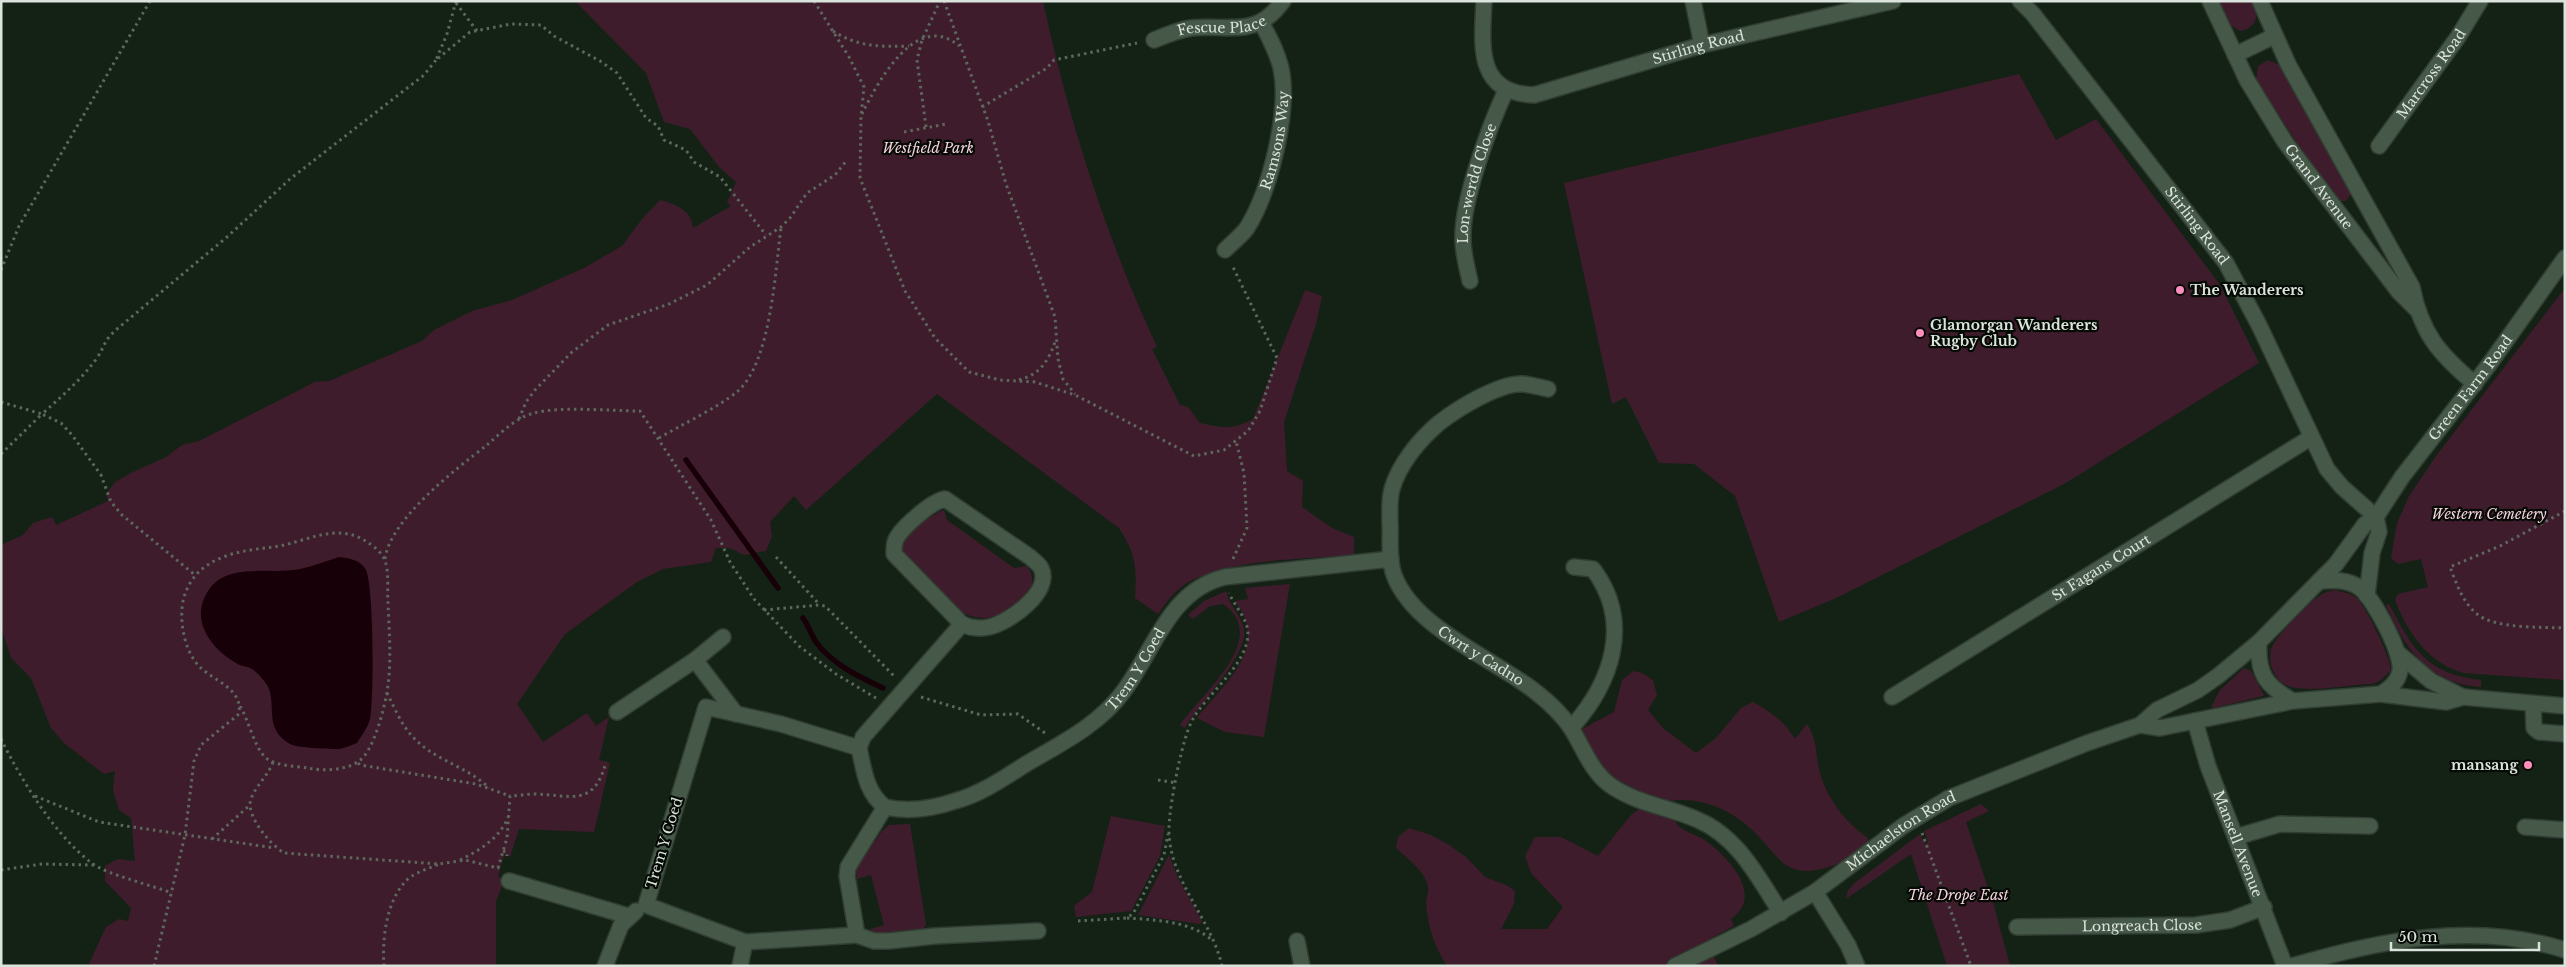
<svg xmlns="http://www.w3.org/2000/svg" width="2566" height="967" font-family="'Libre Baskerville',serif">
  <style>
    .green { fill: #3f1c2b }
    .water { fill: #180009 }
    .lines { fill: none; stroke-linecap: round; stroke-linejoin: round }
    .stream { stroke: #180009; stroke-width: 5.5 }
    .minor-casing { stroke: #303d32; stroke-width: 18 }
    .path { stroke: #5c685d; stroke-width: 3; stroke-dasharray: 2.5 4; stroke-linecap: butt }
    .minor { stroke: #465949; stroke-width: 15 }
    .poi-dot { fill: #fe8ebd; stroke: #050a05; stroke-width: 2 }
    .labels { text-anchor: middle; dominant-baseline: central; stroke-width: 4.5; stroke-linejoin: round; paint-order: stroke }
    .street-label { font-size: 14px; fill: #dbe4dc; stroke: #050a05 }
    .park-label { font-size: 14px; font-style: italic; fill: #f7d3e0; stroke: #050a05 }
    .poi-label { font-size: 14px; font-weight: bold; fill: #dbe4dc; stroke: #050a05; text-anchor: start }
  </style>
  <rect width="100%" height="100%" fill="#142216"/>
  <!-- green -->
  <g class="green">
    <path d="M575,1H1043C1068,119 1106,237 1157,347L1152,349L1180,405L1188,407L1200,423C1223,428 1232,430 1253,419L1305,290L1322,296L1316,324L1284,422L1287,471L1303,481L1302,507L1332,528L1354,537V555C1304,559 1229,559 1187,583C1175,590 1166,603 1158,614L1135,598C1137,568 1136,554 1119,528L937,394L806,510L794,496L770,522L772,536L766,551L744,555L730,548H716L711,562L663,569L637,582L565,634L517,704L543,742L587,713L596,726L609,717L599,760L610,763L594,832L519,829L510,857L504,855L498,876L504,881L496,901V966H88L106,927L119,919L128,921L131,908L105,881V866L118,859L135,861L131,818L119,810L113,790L115,771L104,774L65,744L51,728L31,678L11,658L1,627V545L23,535L33,523L52,517L56,525L108,501L106,494L115,482L133,472L166,457L182,445L199,441L315,382L329,381L422,341L434,330L472,311L512,300L584,268L622,246L642,219L660,200C675,204 692,210 693,228L731,206L727,202L736,182L719,167L690,129L664,122L646,73Z"/>
    <path d="M2218,1H2255C2258,16 2258,26 2241,31C2227,26 2224,14 2218,1Z"/>
    <polygon points="2268,60 2280,65 2350,189 2351,194 2346,201 2342,201 2334,195 2299,146 2256,80 2258,66"/>
    <polygon points="2019,74 2056,140 2096,119 2220,285 2259,363 2064,484 1834,599 1779,622 1735,496 1694,464 1659,463 1626,397 1612,404 1564,183"/>
    <path d="M2565,288V680L2464,673C2429,664 2407,632 2395,600L2398,594L2428,587L2421,559L2398,564L2391,558L2397,523L2409,496L2436,456Z"/>
    <path d="M944,510L947,520L1014,568L1026,566L1031,572L1033,586C1026,597 1016,606 1005,612C962,636 931,583 905,555C903,551 902,547 903,543C907,532 934,513 944,510Z"/>
    <path d="M1290,584L1264,737L1225,732L1197,718C1226,681 1270,649 1235,601L1248,599L1245,588Z"/>
    <path d="M2335,590C2342,592 2351,593 2357,598C2366,607 2391,658 2391,670L2380,681L2372,684C2351,684 2301,695 2284,684C2273,677 2268,662 2271,649C2275,637 2312,599 2324,593C2327,592 2331,591 2335,590Z"/>
    <path d="M1226,591C1229,605 1241,615 1244,629C1249,654 1199,705 1185,728L1180,725C1201,694 1272,638 1223,604L1210,606L1193,619L1188,615L1204,601Z"/>
    <path d="M2389,604C2413,650 2427,674 2481,680V687C2430,684 2405,650 2386,605Z"/>
    <polygon points="2244,668 2251,671 2264,695 2263,696 2214,708 2211,707 2220,690"/>
    <path d="M1633,671L1642,673L1653,680L1657,695L1648,710L1663,728L1696,753L1715,739L1741,708L1753,702C1771,712 1784,721 1795,739L1807,724C1818,741 1815,752 1819,769C1826,798 1845,822 1868,838V847C1849,860 1815,878 1792,868C1778,862 1771,849 1761,839C1737,812 1702,794 1665,802C1669,809 1675,824 1681,828C1688,833 1697,835 1705,840C1728,857 1765,895 1731,919L1734,926L1713,937L1709,945L1718,966H1447C1434,946 1428,927 1426,903C1426,898 1429,892 1428,887C1426,872 1406,857 1396,848L1398,837L1409,828L1431,835L1449,845L1466,857L1485,877L1508,886L1515,891L1514,904L1501,929H1547L1563,907L1531,873L1525,856L1535,837H1561L1598,856L1631,815L1639,809C1627,787 1625,776 1598,779L1580,730L1614,712L1622,680Z"/>
    <polygon points="1981,804 1989,811 1966,822 1994,906 2010,966 1947,966 1911,854 1846,899 1848,890 1856,882 1920,834 1925,844 1928,842 1924,831"/>
    <polygon points="1111,816 1165,826 1160,856 1131,911 1076,917 1074,906 1092,892"/>
    <polygon points="910,824 926,925 920,932 879,936 870,929 884,925 871,875 857,879 856,868 882,831 889,825"/>
    <polygon points="1169,855 1178,878 1202,921 1200,924 1138,915"/>
  </g>
  <!-- water -->
  <path class="water" d="M339,557C349,558 361,560 366,570C374,588 374,699 370,719C368,727 361,736 357,743C351,745 345,748 339,749C331,749 296,748 290,744C263,728 277,706 268,687C266,682 255,670 250,668C245,666 240,666 236,663C215,651 194,627 203,601C219,558 266,576 300,569C313,566 326,561 339,557Z"/>
  <g class="lines">
    <!-- stream -->
    <g class="stream">
      <polyline points="686,460 778,588"/>
      <path d="M803,618C808,625 811,634 816,642C832,664 859,677 883,688"/>
    </g>
    <defs>
      <g id="minor">
        <path id="s1" d="M1484,1C1482,45 1475,93 1534,95L1702,45L1893,1"/>
        <polyline points="1693,1 1702,45"/>
        <path id="s2" d="M2020,1L2033,14L2226,263L2259,325L2327,469L2342,487L2376,517"/>
        <path id="s3" d="M2210,1L2247,80L2285,142L2399,292L2417,310"/>
        <path d="M2260,1L2288,64L2412,287C2421,333 2439,354 2475,384"/>
        <path id="s4" d="M1154,40C1166,35 1178,30 1191,28C1229,24 1256,39 1283,1"/>
        <polyline points="2235,55 2274,36"/>
        <path id="s5" d="M2379,146L2458,37L2480,1"/>
        <path id="s6" d="M1225,250C1232,243 1241,236 1247,228C1270,191 1290,111 1281,68C1277,51 1269,37 1261,22"/>
        <path id="s7" d="M1470,281C1467,268 1463,253 1463,240C1461,202 1490,125 1506,90"/>
        <path id="s8" d="M1548,389C1540,387 1531,385 1523,384C1500,382 1457,409 1439,423C1420,439 1399,464 1392,489C1389,499 1390,511 1390,522C1391,539 1388,558 1394,575C1414,629 1494,658 1537,693C1550,703 1562,715 1571,728C1583,747 1591,771 1610,785C1637,804 1669,807 1698,820C1738,837 1758,877 1781,913"/>
        <path d="M945,499L1030,557C1033,560 1039,564 1041,568C1053,592 1008,623 989,627C980,629 970,628 962,624L894,554C894,550 894,546 895,542C898,530 932,501 945,499Z"/>
        <polyline points="2367,596 2372,553 2379,532 2376,517"/>
        <path d="M2259,642C2257,674 2266,686 2293,701"/>
        <polyline points="2399,654 2431,681 2463,697"/>
        <polyline points="695,660 736,714"/>
        <polyline points="2381,694 2446,702 2463,697 2565,706"/>
        <path id="s9" d="M1892,697L2310,438"/>
        <polyline points="2533,704 2534,728 2539,732 2565,734"/>
        <polyline points="617,712 695,660 723,637"/>
        <path id="s10" d="M2195,721L2208,766L2285,966"/>
        <path d="M2140,725L2160,728L2293,701L2381,694C2390,688 2398,682 2400,671C2403,654 2374,599 2360,588C2348,579 2332,580 2319,581"/>
        <path d="M1571,728C1612,683 1633,622 1593,569L1574,567"/>
        <polyline points="859,748 863,737 962,624"/>
        <path id="s11" d="M885,807C866,793 864,770 859,748L781,724L706,707L646,905L745,942L857,935L847,876L848,867L885,807C909,812 932,809 955,801C981,794 1004,778 1026,764C1060,744 1099,725 1123,692C1154,651 1169,590 1225,577L1391,559"/>
        <polyline points="2525,827 2565,830"/>
        <polyline points="2236,837 2280,824 2370,826"/>
        <polyline points="509,881 628,916"/>
        <polyline points="1815,892 1848,945 1857,966"/>
        <path id="s12" d="M2017,927L2196,925L2230,920L2264,907"/>
        <polyline points="857,935 874,941 889,941 935,936 1038,931"/>
        <polyline points="1297,941 1302,966"/>
        <polyline points="605,966 621,925 636,911"/>
        <polyline points="740,966 745,942"/>
        <path id="s13" d="M1675,966L1751,929L1815,892L1903,826L1949,798L2087,743L2140,725L2157,710L2198,690L2218,676L2259,642L2336,564L2365,524L2376,517L2402,477L2488,366L2565,258"/>
        <path d="M2292,966C2380,940 2475,921 2565,950"/>
      </g>
    </defs>
    <!-- minor casing -->
    <use href="#minor" class="minor-casing"/>
    <!-- path -->
    <g class="path">
      <polyline points="456,1 447,34 436,60 470,32 511,24 541,25 554,36 600,61 617,73 646,118 658,126 664,140 686,150 694,162 720,177 766,235"/>
      <polyline points="814,1 849,57 864,87 861,117 860,178 905,291 935,338 969,372 1000,380 1035,382 1075,395 1194,456 1224,450 1248,431 1260,411 1277,358 1232,265"/>
      <polyline points="944,1 988,121 1006,184 1055,317 1058,359 1063,379 1075,394"/>
      <polyline points="456,3 477,31"/>
      <path d="M833,31C858,47 880,47 909,46"/>
      <polyline points="982,107 1047,68 1054,60 1137,43"/>
      <path d="M862,114C878,81 917,10 959,46"/>
      <polyline points="926,127 917,60 922,40 940,1"/>
      <polyline points="904,132 946,124"/>
      <polyline points="1,270 19,226 150,1"/>
      <path d="M1019,380C1041,374 1049,360 1056,339"/>
      <path d="M1,402L42,414C62,396 81,380 97,358C105,346 104,340 117,329L227,237L290,179L424,75L436,60"/>
      <polyline points="519,419 526,402 535,390 572,352 608,325 669,304 707,285 750,247 781,227 790,218 807,193 835,175 847,160"/>
      <path d="M659,438C681,425 719,407 738,391C771,361 775,272 781,228"/>
      <polyline points="1,454 42,414 61,423 72,435 101,475 111,502 122,515 195,575"/>
      <path d="M2565,511L2500,546L2450,567C2456,583 2463,603 2477,614C2495,629 2542,627 2565,628"/>
      <polyline points="776,557 819,604"/>
      <path d="M385,559C390,519 456,469 487,445C501,433 515,418 534,413C560,406 611,411 640,411L711,520L730,562L754,599L799,646L836,674L876,698"/>
      <polyline points="1233,559 1247,528 1244,473 1236,441"/>
      <polyline points="764,610 819,605 825,606 895,677"/>
      <path d="M387,693C394,707 401,724 412,736C433,760 467,766 489,788"/>
      <polyline points="921,697 981,715 1018,714 1045,733"/>
      <path d="M1,739C22,781 55,836 93,864C106,874 154,886 172,893"/>
      <path d="M273,762C268,776 256,785 251,799C245,816 271,845 284,853L439,864L465,860L498,868L507,838L510,796C518,796 526,794 534,794C571,795 594,808 606,762"/>
      <polyline points="358,763 360,765 476,784 510,796"/>
      <polyline points="1158,780 1177,783"/>
      <polyline points="35,796 99,822 275,848"/>
      <polyline points="1922,833 1971,966"/>
      <polyline points="212,839 250,805"/>
      <polyline points="503,851 507,852 507,856"/>
      <path d="M460,860C480,850 500,838 508,817"/>
      <polyline points="1,870 42,864 94,865"/>
      <path d="M1127,918C1155,920 1192,921 1213,941"/>
      <polyline points="1078,921 1126,918 1133,914 1164,855 1168,834"/>
      <path d="M154,966L185,835L194,761L201,745L239,714C243,689 216,682 201,668C184,653 178,618 184,597C196,557 237,551 273,547C305,543 336,521 367,542C374,546 385,555 386,564C389,576 387,590 388,602C389,631 392,663 387,692C384,710 373,752 359,761C345,771 323,771 308,768C295,766 274,766 265,757C255,748 248,719 240,706"/>
      <path d="M384,966C382,940 386,904 404,883C412,873 428,869 439,864"/>
      <path d="M1222,966C1211,917 1167,879 1169,826C1170,804 1182,737 1193,719C1207,694 1247,665 1248,634C1248,619 1235,607 1229,593"/>
    </g>
    <!-- minor -->
    <use href="#minor" class="minor"/>
  </g>
  <!-- markers -->
  <g class="poi-dot">
    <circle cx="2180" cy="290" r="5"/>
    <circle cx="1920" cy="333" r="5"/>
    <circle cx="2528" cy="765" r="5"/>
  </g>
  <g class="labels">
    <!-- street labels -->
    <g class="street-label">
      <text stroke="none"><textPath href="#s4" startOffset="70">Fescue Place</textPath></text>
      <text stroke="none"><textPath href="#s1" startOffset="296">Stirling Road</textPath></text>
      <text stroke="none"><textPath href="#s5" startOffset="89">Marcross Road</textPath></text>
      <text stroke="none"><textPath href="#s6" startOffset="124">Ramsons Way</textPath></text>
      <text stroke="none"><textPath href="#s7" startOffset="100">Lon-werdd Close</textPath></text>
      <text stroke="none"><textPath href="#s3" startOffset="216">Grand Avenue</textPath></text>
      <text stroke="none"><textPath href="#s2" startOffset="286">Stirling Road</textPath></text>
      <text stroke="none"><textPath href="#s13" startOffset="1005">Green Farm Road</textPath></text>
      <text stroke="none"><textPath href="#s9" startOffset="246">St Fagans Court</textPath></text>
      <text stroke="none"><textPath href="#s8" startOffset="409">Cwrt y Cadno</textPath></text>
      <text stroke="none"><textPath href="#s11" startOffset="1088">Trem Y Coed</textPath></text>
      <text stroke="none"><textPath href="#s13" startOffset="264">Michaelston Road</textPath></text>
      <text transform="translate(664 843) rotate(-73)">Trem Y Coed</text>
      <text stroke="none"><textPath href="#s10" startOffset="130">Mansell Avenue</textPath></text>
      <text stroke="none"><textPath href="#s12" startOffset="125">Longreach Close</textPath></text>
    </g>
    <!-- park labels -->
    <g class="park-label">
      <text x="928" y="148">Westfield Park</text>
      <text x="2489" y="514">Western Cemetery</text>
      <text x="1958" y="895">The Drope East</text>
    </g>
    <!-- poi labels -->
    <g class="poi-label">
      <text x="2190" y="290">The Wanderers</text>
      <text x="1930" y="325">Glamorgan Wanderers<tspan x="1930" dy="16">Rugby Club</tspan></text>
      <text x="2518" y="765" text-anchor="end">mansang</text>
    </g>
  </g>
  <!-- border -->
  <rect width="2566" height="967" fill="none" stroke="#dbe4dc" stroke-width="5"/>
  <!-- scale -->
  <path d="M2391 942v8h148v-8" fill="none" stroke="#dbe4dc" stroke-width="2.5"/>
  <text x="2398" y="942" font-size="15" fill="#dbe4dc" stroke="#050a05" stroke-width="4" paint-order="stroke">50 m</text>
</svg>
